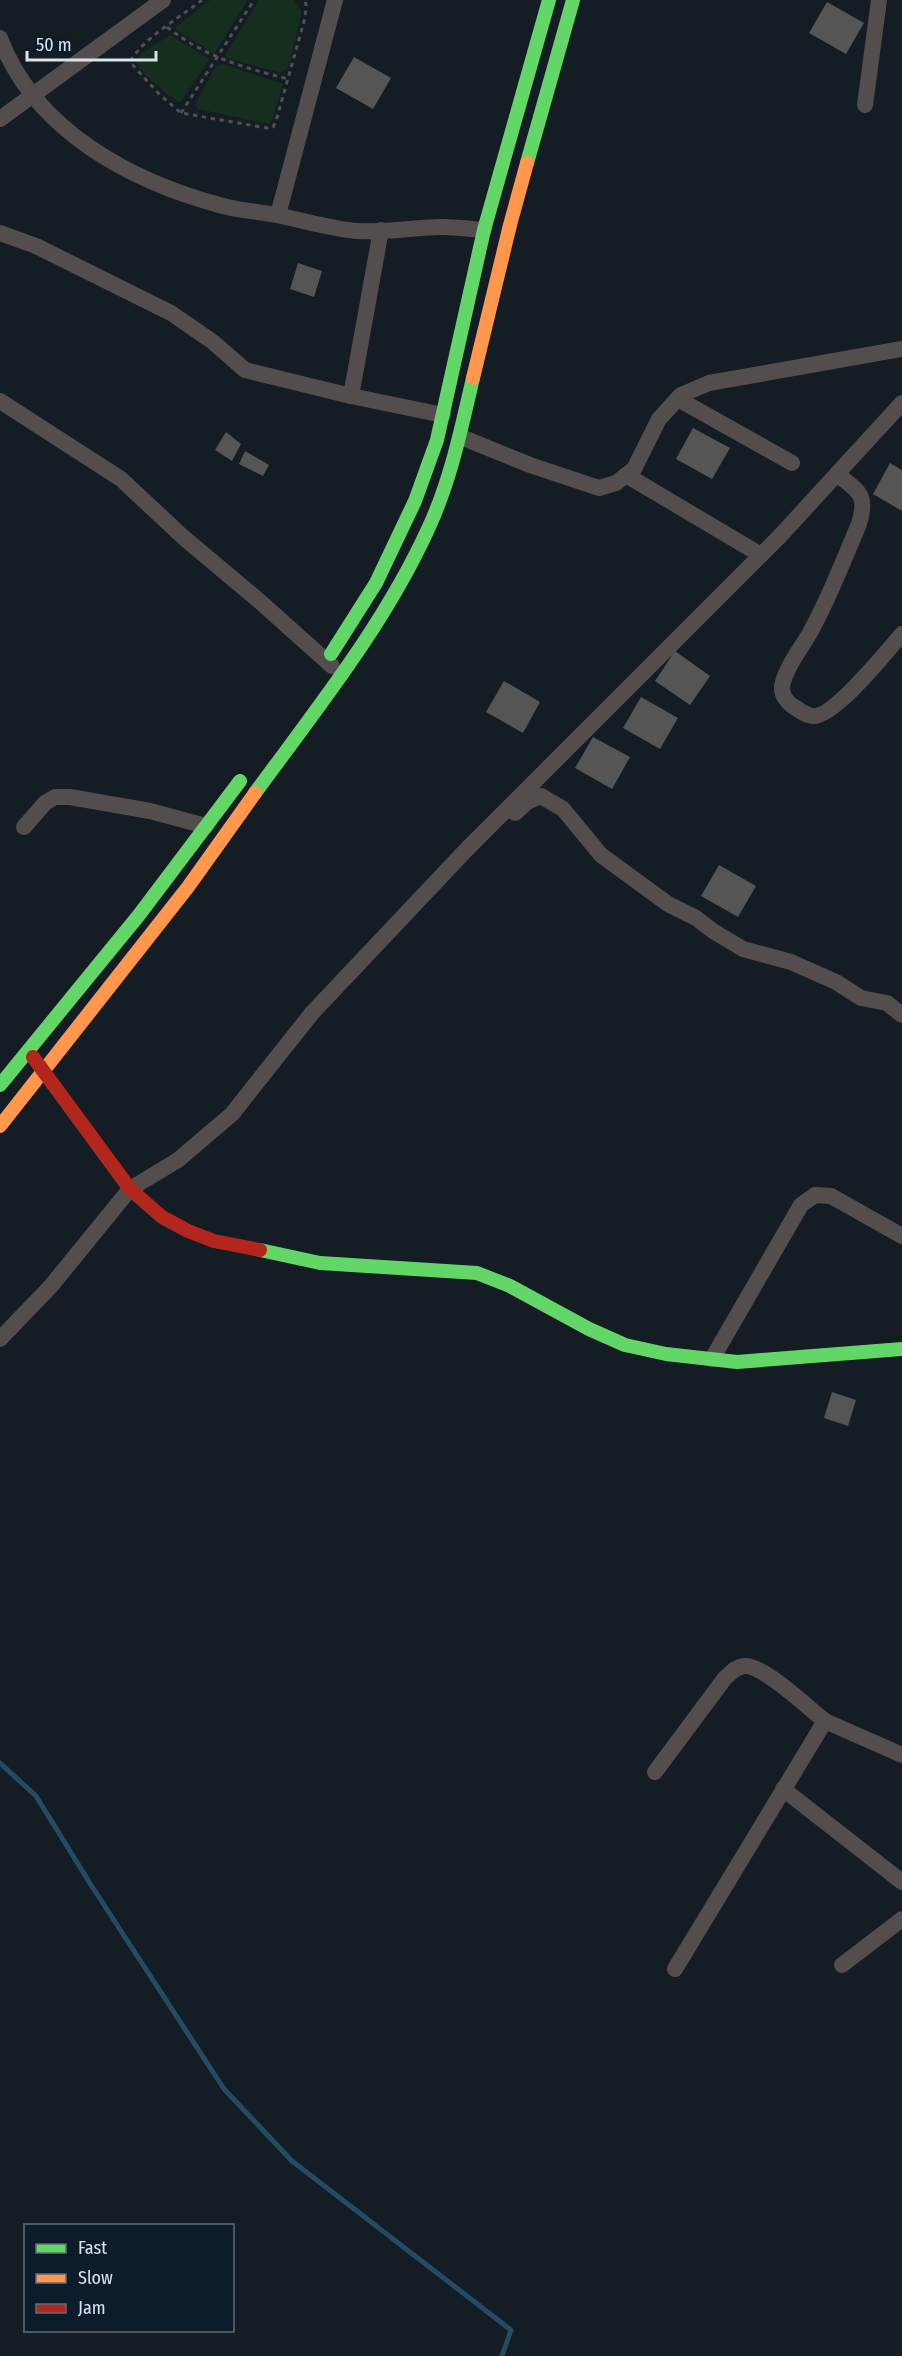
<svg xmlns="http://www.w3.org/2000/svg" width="902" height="2356" font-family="'Fira Sans Condensed',sans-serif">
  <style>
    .green { fill: #162e1d }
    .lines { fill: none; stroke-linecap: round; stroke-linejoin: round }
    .stream { stroke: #244b65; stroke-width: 5 }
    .building { fill: #555 }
    .path { stroke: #504f52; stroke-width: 3; stroke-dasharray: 4.5 4.5; stroke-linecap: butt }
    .street { stroke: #534d4e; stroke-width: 16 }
    .fast { stroke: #63d668; stroke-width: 14 }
    .slow { stroke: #ff974d; stroke-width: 14 }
    .jam { stroke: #b3261e; stroke-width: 14 }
  </style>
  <rect width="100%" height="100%" fill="#141c24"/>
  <!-- green -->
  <g class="green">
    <polygon points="210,0 248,0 214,54 176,30 176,27"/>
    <polygon points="259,0 294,0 302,11 290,62 287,69 280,73 227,58 225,55"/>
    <path d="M170,35L210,59L181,102C169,99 143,73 136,63L141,54Z"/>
    <polygon points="223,64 283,84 272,121 269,124 198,109 195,105 196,101 216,67"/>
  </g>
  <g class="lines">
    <!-- stream -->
    <polyline class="stream" points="0,1763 36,1796 91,1885 224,2089 292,2161 511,2330 502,2356"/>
  </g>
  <!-- building -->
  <g class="building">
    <polygon points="827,2 864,23 846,54 809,33"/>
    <polygon points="354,57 391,78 373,109 336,88"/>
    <polygon points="298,263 322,271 314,297 290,289"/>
    <polygon points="693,428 730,448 712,479 676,459"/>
    <polygon points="226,432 241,444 232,461 215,450"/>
    <polygon points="245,451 269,465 263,476 239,464"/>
    <polygon points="890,463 902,470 902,511 873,494"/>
    <polygon points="675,651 710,676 690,705 655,681"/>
    <polygon points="504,681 540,702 523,733 486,712"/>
    <polygon points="641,697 678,718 660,749 623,728"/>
    <polygon points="593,737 630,757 612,789 575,768"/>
    <polygon points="719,865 756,886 738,917 701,896"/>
    <polygon points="832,1392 856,1400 848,1426 824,1418"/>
  </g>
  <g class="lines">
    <!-- path -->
    <g class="path">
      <path d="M202,0C182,16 142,39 130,62L159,94L181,113L267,128L273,127L276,121L305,18L306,4L304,0"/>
      <path d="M167,27C205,57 242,67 288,79"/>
      <polyline points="181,113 254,0"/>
    </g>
    <!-- street -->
    <g class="street">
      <path d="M0,38C35,131 132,182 223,206C242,211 262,212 281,216C306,221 332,229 357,231C385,233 415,227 443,227C456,227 470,229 484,230"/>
      <polyline points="865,105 879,0"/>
      <polyline points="0,119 163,0"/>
      <polyline points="278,215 335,0"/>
      <polyline points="0,233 36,246 171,313 213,342 245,370 351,396 443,415"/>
      <polyline points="351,396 381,230"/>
      <polyline points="678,399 792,463"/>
      <polyline points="0,401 121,479 183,537 257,599 332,666"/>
      <polyline points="461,437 530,465 599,488 616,483 634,469 659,419 681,395 709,383 902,349"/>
      <path d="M837,474C859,492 868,494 859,524C844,559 830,596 812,629C803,646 786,666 782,686C781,695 788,704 796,708C800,711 807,715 812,716C833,719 888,650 902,634"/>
      <polyline points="626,475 761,555"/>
      <polyline points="515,813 527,802 541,796 563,809 601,855 668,904 696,918 713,931 743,949 791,962 836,982 861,998 887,1003 902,1015"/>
      <polyline points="24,827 45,803 55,797 70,797 150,811 206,826"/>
      <polyline points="0,1339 51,1286 130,1189 178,1160 232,1114 312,1013 467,849 780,536 902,403"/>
      <polyline points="712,1359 801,1205 815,1195 831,1196 902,1236"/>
      <polyline points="825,1721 902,1755"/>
      <path d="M655,1772L725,1678C731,1673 735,1667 744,1666C763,1664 809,1709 825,1721L675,1969"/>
      <polyline points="783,1789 902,1882"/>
      <polyline points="842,1965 902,1919"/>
    </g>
    <!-- fast -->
    <g class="fast">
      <polyline points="527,163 573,0"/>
      <polyline points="331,654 376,583 415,501 437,440 484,230 549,0"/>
      <path d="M255,793C318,707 385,624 429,527C451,479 461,429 473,378"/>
      <polyline points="0,1085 139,915 240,781"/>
      <polyline points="260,1250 320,1263 477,1273 510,1286 589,1329 625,1345 666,1354 737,1362 902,1349"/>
    </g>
    <!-- slow -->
    <g class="slow">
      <polyline points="473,378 510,225 527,163"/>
      <polyline points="0,1126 188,887 255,793"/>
    </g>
    <!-- jam -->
    <polyline class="jam" points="33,1057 130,1189 162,1217 188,1231 214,1241 260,1250"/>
  </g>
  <!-- legend -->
  <rect x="24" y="2224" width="210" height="108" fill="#0d1c2b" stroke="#5f6c79" stroke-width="1.5"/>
  <rect x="36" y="2244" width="30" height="9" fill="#63d668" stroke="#5f6c79" stroke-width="1.5"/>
  <text x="78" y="2254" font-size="18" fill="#dae4ee">Fast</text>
  <rect x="36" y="2274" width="30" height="9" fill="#ff974d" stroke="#5f6c79" stroke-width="1.5"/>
  <text x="78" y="2284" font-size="18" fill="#dae4ee">Slow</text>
  <rect x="36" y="2304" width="30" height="9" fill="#b3261e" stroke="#5f6c79" stroke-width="1.5"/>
  <text x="78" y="2314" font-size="18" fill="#dae4ee">Jam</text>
  <!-- scale -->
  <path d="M27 51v9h129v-9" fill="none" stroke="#dae4ee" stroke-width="3"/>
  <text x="36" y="51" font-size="18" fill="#dae4ee" stroke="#0d1c2b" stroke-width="4.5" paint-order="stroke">50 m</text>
</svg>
